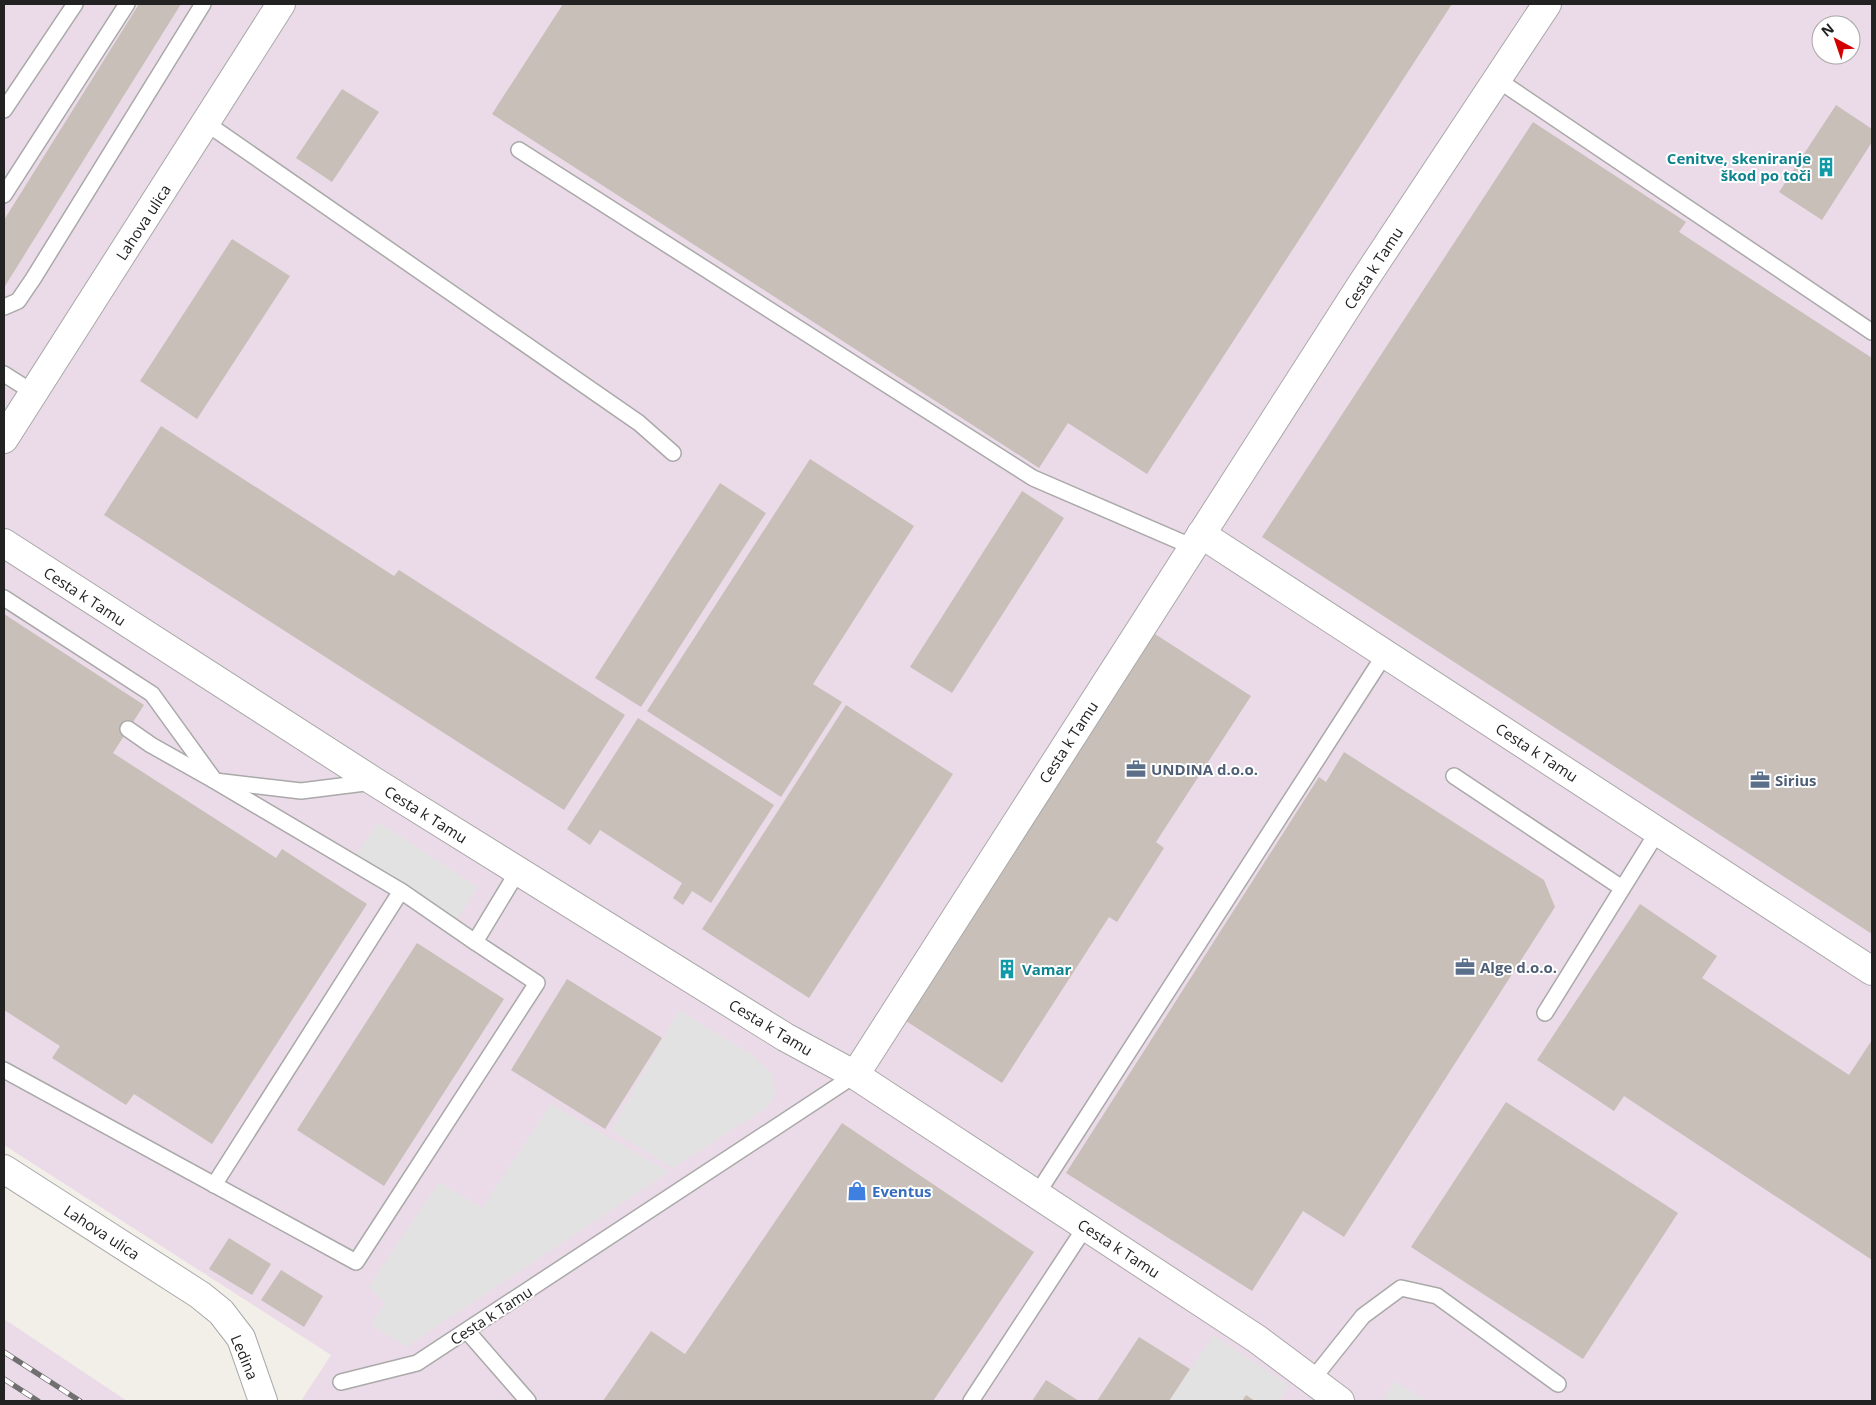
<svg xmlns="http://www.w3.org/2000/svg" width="1876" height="1405" font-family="'Open Sans',sans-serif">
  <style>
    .industrial { fill: #ebdbe8; fill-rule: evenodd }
    .parking { fill: #e2e2e2 }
    .building { fill: #c7bfb8 }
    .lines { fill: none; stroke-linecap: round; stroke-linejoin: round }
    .lane-casing { stroke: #a9a9a9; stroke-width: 18 }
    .street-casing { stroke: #a9a9a9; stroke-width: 30 }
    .lane { stroke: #fff; stroke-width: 15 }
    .street { stroke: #fff; stroke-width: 28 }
    .rail-casing { stroke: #707070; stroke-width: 5.5 }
    .rail { stroke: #fff; stroke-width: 4; stroke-dasharray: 11; stroke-linecap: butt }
    .labels { text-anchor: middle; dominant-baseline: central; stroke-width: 4; stroke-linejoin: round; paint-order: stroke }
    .culture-label { font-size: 15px; font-weight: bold; fill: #0d838f; stroke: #fff; text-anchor: end }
    .street-label { font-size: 15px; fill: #222; stroke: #fff }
    .service-label { font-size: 15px; font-weight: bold; fill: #4e5e75; stroke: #fff; text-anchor: start }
    .shop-label { font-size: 15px; font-weight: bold; fill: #366cbe; stroke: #fff; text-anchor: start }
  </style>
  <rect width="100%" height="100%" fill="#f2efe9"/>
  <!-- industrial -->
  <g class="industrial">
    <path d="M4,4H1872V1401H301L331,1355L4,1145ZM1821,25H1851V55H1821Z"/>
    <polygon points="4,1319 127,1401 4,1401"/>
  </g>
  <!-- parking -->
  <g class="parking">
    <polygon points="378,822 478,887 456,921 355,856"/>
    <polygon points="679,1010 752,1055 772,1073 776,1094 766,1108 673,1168 611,1130"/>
    <polygon points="551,1104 669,1172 406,1347 370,1324 386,1303 368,1287 439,1182 482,1208"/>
    <polygon points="1213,1335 1289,1385 1279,1401 1255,1401 1246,1395 1242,1401 1169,1401"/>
    <polygon points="1395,1381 1426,1401 1382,1401"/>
  </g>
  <!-- building -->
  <g class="building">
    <polygon points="139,4 181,4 5,286 4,220"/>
    <polygon points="563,4 1452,4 1147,474 1068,423 1039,468 492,114"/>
    <polygon points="342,89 379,112 332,182 296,158"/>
    <polygon points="1836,105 1872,129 1872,142 1822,220 1779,192"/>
    <polygon points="1533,122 1686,222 1679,232 1872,358 1872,934 1262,537"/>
    <polygon points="232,239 290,276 197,419 140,381"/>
    <polygon points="161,426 394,576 399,570 625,715 564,810 104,515"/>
    <polygon points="810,459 914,526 813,684 842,702 781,797 647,711"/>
    <polygon points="720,483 766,513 641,707 595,678"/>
    <polygon points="1022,491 1064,518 952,693 910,667"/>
    <polygon points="4,614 144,705 113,753 276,858 282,849 367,904 212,1144 134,1094 126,1105 52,1058 60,1046 4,1010"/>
    <polygon points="1155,634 1251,696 1156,842 1164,848 1117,922 1109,917 1002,1083 906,1021"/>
    <polygon points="846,705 953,774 809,998 702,929"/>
    <polygon points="638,718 774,805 711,903 692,891 683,905 673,898 682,883 600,830 590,845 567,829"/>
    <polygon points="1344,752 1544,880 1555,907 1344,1237 1303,1211 1252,1291 1066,1173 1319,777 1326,782"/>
    <polygon points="1640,904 1717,956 1702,978 1849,1075 1872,1040 1872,1260 1624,1096 1614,1111 1537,1060"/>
    <polygon points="417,943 504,999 384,1186 297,1130"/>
    <polygon points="567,979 662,1038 605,1129 511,1070"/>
    <polygon points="1506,1102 1678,1213 1583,1359 1411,1247"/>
    <polygon points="842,1123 1034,1252 933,1401 603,1401 651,1331 685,1354"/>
    <polygon points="229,1238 271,1264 252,1295 209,1269"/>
    <polygon points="281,1270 323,1296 304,1327 261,1300"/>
    <polygon points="1139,1337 1190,1369 1169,1401 1097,1401"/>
    <polygon points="1046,1380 1079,1401 1032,1401"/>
    <polygon points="1246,1395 1255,1401 1242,1401"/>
  </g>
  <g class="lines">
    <defs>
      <g id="lane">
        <polyline points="1498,80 1872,332"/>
        <polyline points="4,110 75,4"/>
        <polyline points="206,123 639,423 673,453"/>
        <polyline points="519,150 1033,478 1193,547"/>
        <polyline points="4,195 127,4"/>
        <polyline points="4,307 18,301 33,279 203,4"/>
        <polyline points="4,374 34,393"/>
        <polyline points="4,598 152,694 215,781 401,891 475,942"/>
        <polyline points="128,729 151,745 215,781 301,791 373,782"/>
        <polyline points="1454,776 1622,888"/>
        <polyline points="1545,1013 1658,831"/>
        <polyline points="4,1070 356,1262 537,983 475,942 518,871"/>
        <polyline points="214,1185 401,891"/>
        <polyline points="1037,1194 1385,654"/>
        <polyline points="467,1331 528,1401"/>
        <polyline points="1312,1380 1363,1316 1401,1288 1437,1296 1558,1384"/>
        <polyline points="341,1382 417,1363 855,1075"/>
        <polyline points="971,1401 1086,1226"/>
      </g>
      <g id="street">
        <polyline points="4,439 281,4"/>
        <polyline points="1201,534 1872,971"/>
        <polyline points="4,543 375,782 785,1037 855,1075 1257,1339 1340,1401"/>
        <polyline points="855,1075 1361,285 1547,4"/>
        <polyline points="4,1169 200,1295 221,1312 241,1338 263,1401"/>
      </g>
    </defs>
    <!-- lane casing -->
    <use href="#lane" class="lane-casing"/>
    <!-- street casing -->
    <use href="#street" class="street-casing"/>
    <!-- lane -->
    <use href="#lane" class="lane"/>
    <!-- street -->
    <use href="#street" class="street"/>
    <defs>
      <g id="rail">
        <polyline points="4,1352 80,1401"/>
        <polyline points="4,1379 38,1401"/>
      </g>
    </defs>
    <!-- rail casing -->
    <use href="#rail" class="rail-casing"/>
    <!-- rail -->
    <use href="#rail" class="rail"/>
  </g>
  <!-- icons -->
  <defs>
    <symbol id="building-bare" viewBox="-9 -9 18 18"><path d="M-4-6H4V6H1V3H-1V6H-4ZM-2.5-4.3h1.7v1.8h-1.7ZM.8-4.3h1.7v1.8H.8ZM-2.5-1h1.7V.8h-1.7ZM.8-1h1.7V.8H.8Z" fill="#0f9aa8" stroke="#fff" stroke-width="2.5" paint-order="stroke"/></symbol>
    <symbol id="office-bare" viewBox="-9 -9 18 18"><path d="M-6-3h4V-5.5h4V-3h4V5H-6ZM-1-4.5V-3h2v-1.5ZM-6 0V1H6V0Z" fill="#5c6f8a" stroke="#fff" stroke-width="2.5" paint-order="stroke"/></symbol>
    <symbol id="shop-bare" viewBox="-9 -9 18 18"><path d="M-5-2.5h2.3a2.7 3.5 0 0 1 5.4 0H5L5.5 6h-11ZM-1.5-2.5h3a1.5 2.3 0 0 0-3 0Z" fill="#3f7fe0" stroke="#fff" stroke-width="2.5" paint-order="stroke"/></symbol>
  </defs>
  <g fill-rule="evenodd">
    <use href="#building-bare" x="1812" y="153" width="28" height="28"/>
    <use href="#office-bare" x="1122" y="755" width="28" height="28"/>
    <use href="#office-bare" x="1746" y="766" width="28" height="28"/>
    <use href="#office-bare" x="1451" y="953" width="28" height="28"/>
    <use href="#building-bare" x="993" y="955" width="28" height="28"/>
    <use href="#shop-bare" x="843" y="1177" width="28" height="28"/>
  </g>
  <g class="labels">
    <!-- culture labels -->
    <g class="culture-label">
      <text x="1811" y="158">Cenitve, skeniranje<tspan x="1811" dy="17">škod po toči</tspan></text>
      <text x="1022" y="969" text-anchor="start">Vamar</text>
    </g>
    <!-- street labels -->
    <g class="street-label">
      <text transform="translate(143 222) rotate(-57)">Lahova ulica</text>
      <text transform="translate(1373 268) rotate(-57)">Cesta k Tamu</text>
      <text transform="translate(85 596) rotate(33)">Cesta k Tamu</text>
      <text transform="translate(1068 742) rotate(-57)">Cesta k Tamu</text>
      <text transform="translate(1537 752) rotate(33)">Cesta k Tamu</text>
      <text transform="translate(426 814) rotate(32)">Cesta k Tamu</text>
      <text transform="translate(771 1027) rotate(31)">Cesta k Tamu</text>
      <text transform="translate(102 1232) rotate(33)">Lahova ulica</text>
      <text transform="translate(1119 1248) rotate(33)">Cesta k Tamu</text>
      <text transform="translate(491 1315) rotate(-33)">Cesta k Tamu</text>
      <text transform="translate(245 1357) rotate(67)">Ledina</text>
    </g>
    <!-- service labels -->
    <g class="service-label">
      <text x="1151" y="769">UNDINA d.o.o.</text>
      <text x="1775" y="780">Sirius</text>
      <text x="1480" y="967">Alge d.o.o.</text>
    </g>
    <!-- shop labels -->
    <g class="shop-label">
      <text x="872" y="1191">Eventus</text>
    </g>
  </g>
  <!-- border -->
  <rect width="1876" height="1405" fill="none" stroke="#222222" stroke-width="10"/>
  <!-- north arrow -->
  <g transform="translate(1836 40) rotate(320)"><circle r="24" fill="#ffffff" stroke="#a7a7a7"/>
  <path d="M0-4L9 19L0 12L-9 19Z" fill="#d40000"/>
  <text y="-8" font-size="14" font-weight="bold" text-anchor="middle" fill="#222222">N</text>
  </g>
</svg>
